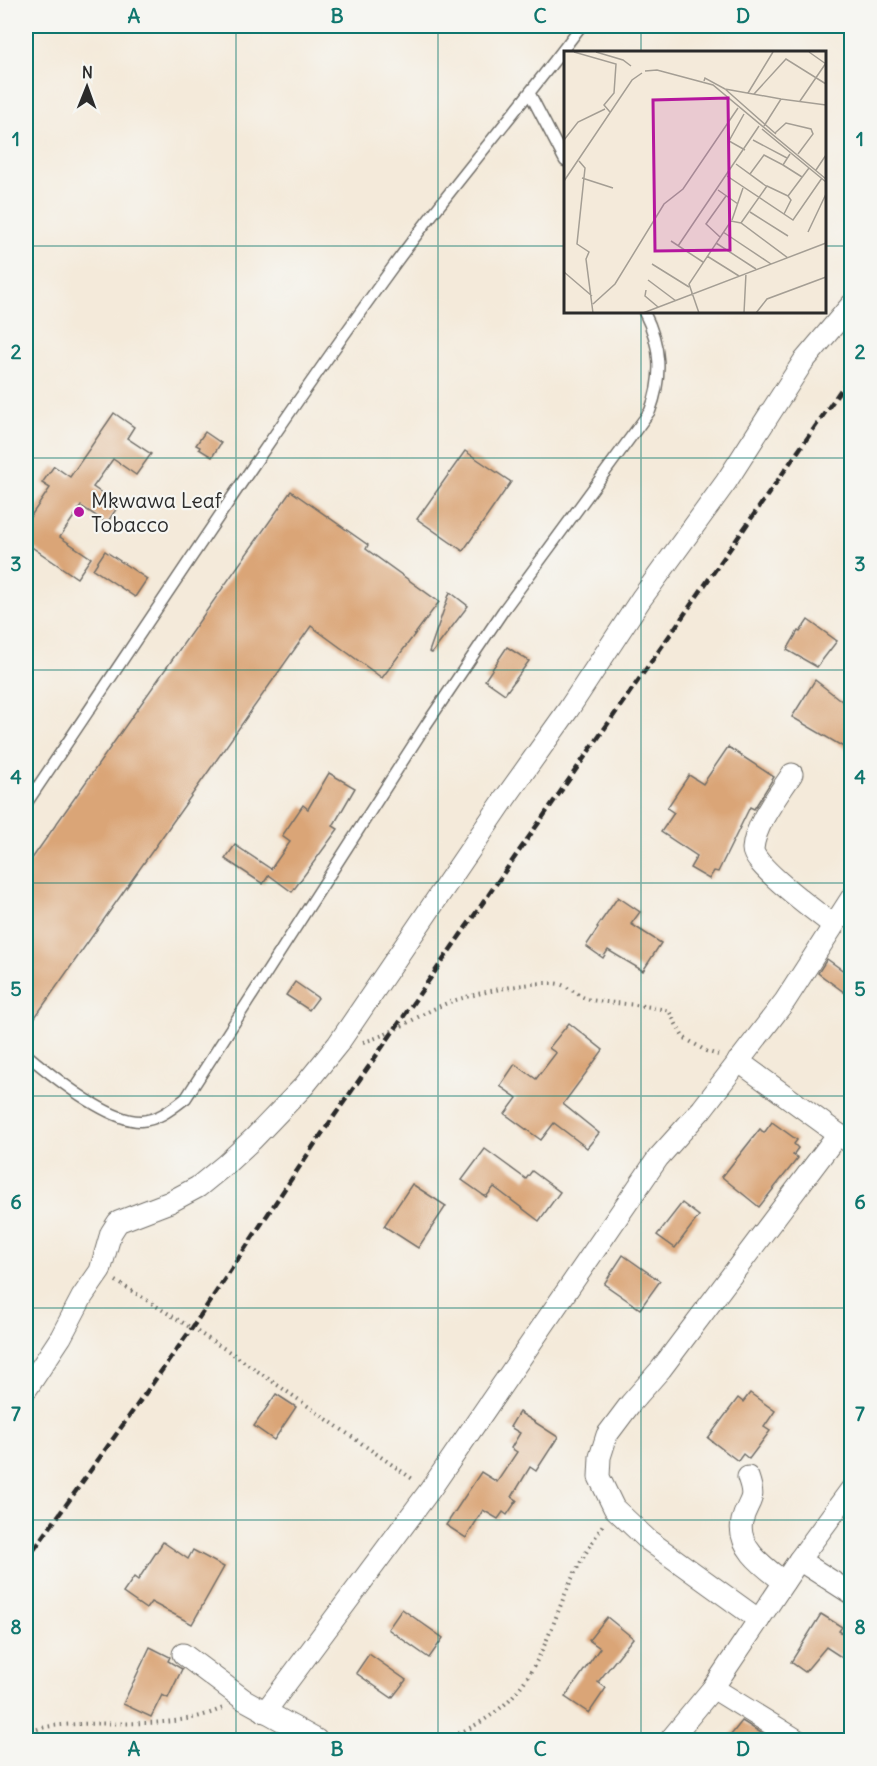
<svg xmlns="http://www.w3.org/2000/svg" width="877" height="1766" font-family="Delius,sans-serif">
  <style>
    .building { fill: #daa577 }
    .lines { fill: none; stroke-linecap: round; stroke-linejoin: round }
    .lane-casing { stroke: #716e68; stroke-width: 13 }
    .street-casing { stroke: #716e68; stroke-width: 23 }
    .path { stroke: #716e68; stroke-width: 4; stroke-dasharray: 1.5 4.5; stroke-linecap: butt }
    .lane { stroke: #fff; stroke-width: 10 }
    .street { stroke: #fff; stroke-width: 21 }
    .rail { stroke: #2b2b2b; stroke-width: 4.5; stroke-dasharray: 9 4.5; stroke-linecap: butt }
    .grid { fill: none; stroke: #0f766e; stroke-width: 1.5; stroke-opacity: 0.55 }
    .poi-dot { fill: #b5179e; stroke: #f6f6f2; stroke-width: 2 }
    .labels { text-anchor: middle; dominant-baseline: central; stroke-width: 4.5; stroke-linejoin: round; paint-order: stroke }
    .poi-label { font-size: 21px; fill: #2b2b2b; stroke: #f6f6f2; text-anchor: start }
    .inset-road { fill: none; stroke: #a49e94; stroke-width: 1.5 }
    .view { fill: #b5179e; fill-opacity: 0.15; stroke: #b5179e; stroke-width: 3 }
    .inset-edge { fill: none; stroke: #2b2b2b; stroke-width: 3 }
    .neatline { fill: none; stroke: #0f766e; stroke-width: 2 }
    .grid-label { font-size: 20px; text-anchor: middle; font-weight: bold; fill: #0f766e }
  </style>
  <rect width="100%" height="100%" fill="#f6f6f2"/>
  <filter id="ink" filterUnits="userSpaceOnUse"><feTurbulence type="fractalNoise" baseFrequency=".0167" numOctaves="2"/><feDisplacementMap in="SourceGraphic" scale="12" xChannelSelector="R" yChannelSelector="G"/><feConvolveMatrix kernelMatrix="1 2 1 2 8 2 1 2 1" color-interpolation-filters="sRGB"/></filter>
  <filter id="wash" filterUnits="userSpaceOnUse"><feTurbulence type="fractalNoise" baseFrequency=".008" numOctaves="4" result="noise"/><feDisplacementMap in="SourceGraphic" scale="24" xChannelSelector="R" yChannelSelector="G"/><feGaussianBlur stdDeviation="1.35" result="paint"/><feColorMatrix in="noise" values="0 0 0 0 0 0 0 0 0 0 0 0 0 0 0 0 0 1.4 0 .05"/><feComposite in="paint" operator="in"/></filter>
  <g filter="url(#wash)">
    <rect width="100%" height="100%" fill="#f4eada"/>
    <g id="blocks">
      <!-- building -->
      <g class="building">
        <polygon points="114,413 134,427 127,438 151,454 136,475 113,459 93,487 119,505 107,523 81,506 60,537 91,558 77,578 26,543 26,523 50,488 42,483 54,466 70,477"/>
        <polygon points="205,432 221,443 212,457 199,449 200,447 196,445"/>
        <polygon points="465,451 511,482 463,551 417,519"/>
        <polygon points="291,491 368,545 366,549 439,602 382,678 311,626 26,1030 26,867"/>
        <polygon points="105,551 147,579 135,597 93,569"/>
        <polygon points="450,592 468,606 432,653 429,652"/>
        <polygon points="808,620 837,641 817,667 787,650 798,631 800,632"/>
        <polygon points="507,647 529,661 505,694 485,680"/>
        <polygon points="815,680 852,709 852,752 792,717"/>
        <polygon points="728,747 774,777 754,809 750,807 718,872 714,871 709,879 690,868 697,856 661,832 674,813 667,808 689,775 703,784"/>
        <polygon points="329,773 355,788 333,826 338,829 292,892 269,875 263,884 225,859 235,845 271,869 290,842 282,836 303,805 308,809"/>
        <polygon points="618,897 640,912 631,924 661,943 643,971 608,950 603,958 586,946 598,928 597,927"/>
        <polygon points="827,959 852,977 852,998 818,973"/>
        <polygon points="295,982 318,998 309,1010 286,995"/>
        <polygon points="569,1023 603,1050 563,1104 599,1133 587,1148 554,1123 541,1140 505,1114 517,1098 500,1086 515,1064 536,1079 556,1053 549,1048"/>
        <polygon points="772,1122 797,1140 794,1144 798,1148 793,1155 798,1158 759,1207 722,1177 760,1129 764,1133"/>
        <polygon points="485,1149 526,1179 532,1171 560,1192 539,1221 494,1187 486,1197 462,1180"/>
        <polygon points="412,1184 446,1206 418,1248 384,1226"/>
        <polygon points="682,1203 699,1216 675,1248 657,1235"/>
        <polygon points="623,1255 660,1281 640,1309 604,1284"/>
        <polygon points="750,1393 775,1411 764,1427 770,1431 749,1459 743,1454 738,1461 708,1438 738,1398 743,1402"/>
        <polygon points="276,1394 296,1407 274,1440 254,1426"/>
        <polygon points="519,1412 558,1437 536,1471 530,1467 512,1497 517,1500 507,1515 503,1512 498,1519 483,1510 466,1538 446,1525 481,1472 497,1482 517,1452 511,1448 520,1433 510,1427"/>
        <polygon points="163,1542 188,1559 193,1550 224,1567 192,1624 151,1602 146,1609 123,1593 134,1577 138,1580"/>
        <polygon points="402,1609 443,1638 429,1658 388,1629"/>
        <polygon points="821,1614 842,1627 839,1631 852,1639 852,1664 826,1647 805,1672 791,1662"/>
        <polygon points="607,1617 633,1638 598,1682 606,1688 589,1713 565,1697 600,1648 589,1640"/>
        <polygon points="150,1647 170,1657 168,1661 182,1669 168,1698 162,1695 151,1717 123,1704"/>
        <polygon points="369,1654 406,1680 392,1698 356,1673"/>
        <polygon points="742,1721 766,1736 772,1740 727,1740"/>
      </g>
    </g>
  </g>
  <g filter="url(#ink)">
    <use href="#blocks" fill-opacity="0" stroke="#716e68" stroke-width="1.5"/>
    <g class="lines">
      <defs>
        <g id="lane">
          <polyline points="530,94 565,161"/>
          <path d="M26,804C147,625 265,443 392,268C452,185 520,108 581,26"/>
          <path d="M26,1054C51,1075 109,1122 141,1121C159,1120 173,1108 186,1098L426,725L503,611L650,411C663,376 661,345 644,312"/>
        </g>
        <g id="street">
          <path d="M792,774C779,794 755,824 753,849C752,865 818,913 833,925"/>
          <polyline points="738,1061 852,1144"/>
          <polyline points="26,1390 61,1337 82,1297 100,1271 111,1233 118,1222 170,1202 198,1187 225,1165 253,1139 304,1086 338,1044 506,797 568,710 641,599 726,482 803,362 852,304"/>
          <path d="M748,1477C757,1502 748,1499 742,1521C736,1548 766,1568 784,1582"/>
          <polyline points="799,1560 852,1594"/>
          <polyline points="759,1620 648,1540 614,1508 599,1477 600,1457 607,1435 631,1403 661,1369 838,1134"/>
          <polyline points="183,1654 243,1699 317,1740"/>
          <polyline points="713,1688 797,1740"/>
          <polyline points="265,1712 430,1490 658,1158 702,1109 785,1001 852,897"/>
          <polyline points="670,1740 713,1688 799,1560 852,1488"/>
        </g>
      </defs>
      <!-- lane casing -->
      <use href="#lane" class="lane-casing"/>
      <!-- street casing -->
      <use href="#street" class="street-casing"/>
      <!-- path -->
      <g class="path">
        <path d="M363,1042C394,1034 420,1013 450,1002C472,994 538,979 559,984C571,987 579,998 591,1000C617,1004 643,1004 669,1011L683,1037L706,1051L718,1055"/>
        <polyline points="116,1281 233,1354 414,1480"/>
        <path d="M26,1734C42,1725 62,1725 80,1724C127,1722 179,1728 223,1708"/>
        <path d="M442,1740C464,1732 488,1720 505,1704C538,1673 551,1628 568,1587C578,1565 591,1544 604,1523"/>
      </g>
      <!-- lane -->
      <use href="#lane" class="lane"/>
      <!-- street -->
      <use href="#street" class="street"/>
      <!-- rail -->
      <polyline class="rail" points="26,1561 192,1328 316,1142 852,374"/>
    </g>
  </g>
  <!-- grid -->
  <path class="grid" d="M236,26V1740M438,26V1740M641,26V52M26,246H565M824,246H852M641,312V1740M26,458H852M26,670H852M26,883H852M26,1096H852M26,1308H852M26,1520H852"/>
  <!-- markers -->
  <circle class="poi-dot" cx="79" cy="512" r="6"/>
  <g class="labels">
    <!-- poi labels -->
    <g class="poi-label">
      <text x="91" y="500">Mkwawa Leaf<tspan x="91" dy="24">Tobacco</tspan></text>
    </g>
  </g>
  <!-- overview -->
  <g transform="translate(564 51)">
    <rect width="262" height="262" fill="#f4eada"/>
    <path class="inset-road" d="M10,1L52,13L50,42L40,54L46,61M32,1L59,9L67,15M245,1L262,13M81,20L93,19L149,34L262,128M140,30L141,27L161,38L217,48M161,38L212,83M184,42L209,1M190,43L222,8L262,33M236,50L262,12M180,63L165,90L181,99M200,75L217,48L262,54M198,78L262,131M211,82L222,72L247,78L249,83L234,103M0,89L14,71L41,58M189,89L223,107M15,110L21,117L13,193L25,201L22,208L29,262M172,113L202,135M219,114L238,126M252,119L262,104M186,123L200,104L219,114L226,103M163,125L229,169L258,127M18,127L49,137M0,130L68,29L78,22M154,139L174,153M224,145L245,117M186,161L224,185M220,163L227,149L224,145M168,169L179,137M177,172L203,135L224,145M159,181L207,213M244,181L262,143M156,186L142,173L162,145M107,190L139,211M152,192L192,218M114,195L195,75M143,205L175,225M88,213L125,236M0,221L28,245M84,229L112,250M82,239L81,245L94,256M29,253L51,233L100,153L119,138L174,57M79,262L262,192M135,262L125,233L167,170L177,172L224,207M180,262L182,222M192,262L203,248L262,226"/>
    <path class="view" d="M164,47L166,199L91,200L89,49Z"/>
    <rect width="262" height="262" class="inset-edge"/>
  </g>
  <!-- margin -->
  <rect width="877" height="1766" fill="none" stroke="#f6f6f2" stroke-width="66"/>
  <!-- north arrow -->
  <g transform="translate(87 87) rotate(1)" stroke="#f6f6f2" stroke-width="4.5" paint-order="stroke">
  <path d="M0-4.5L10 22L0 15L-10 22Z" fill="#2b2b2b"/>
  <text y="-9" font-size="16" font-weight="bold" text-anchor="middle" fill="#2b2b2b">N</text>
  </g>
  <rect x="33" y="33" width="811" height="1700" class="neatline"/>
  <g class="grid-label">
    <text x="134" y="23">A</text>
    <text x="337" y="23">B</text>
    <text x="540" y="23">C</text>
    <text x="743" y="23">D</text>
    <text x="16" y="146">1</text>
    <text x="860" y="146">1</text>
    <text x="16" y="359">2</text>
    <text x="860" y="359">2</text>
    <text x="16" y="571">3</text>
    <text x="860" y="571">3</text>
    <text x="16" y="784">4</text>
    <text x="860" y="784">4</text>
    <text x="16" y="996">5</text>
    <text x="860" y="996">5</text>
    <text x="16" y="1209">6</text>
    <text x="860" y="1209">6</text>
    <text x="16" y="1421">7</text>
    <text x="860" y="1421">7</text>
    <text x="16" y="1634">8</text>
    <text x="860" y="1634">8</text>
    <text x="134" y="1756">A</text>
    <text x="337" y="1756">B</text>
    <text x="540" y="1756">C</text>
    <text x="743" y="1756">D</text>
  </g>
</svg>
